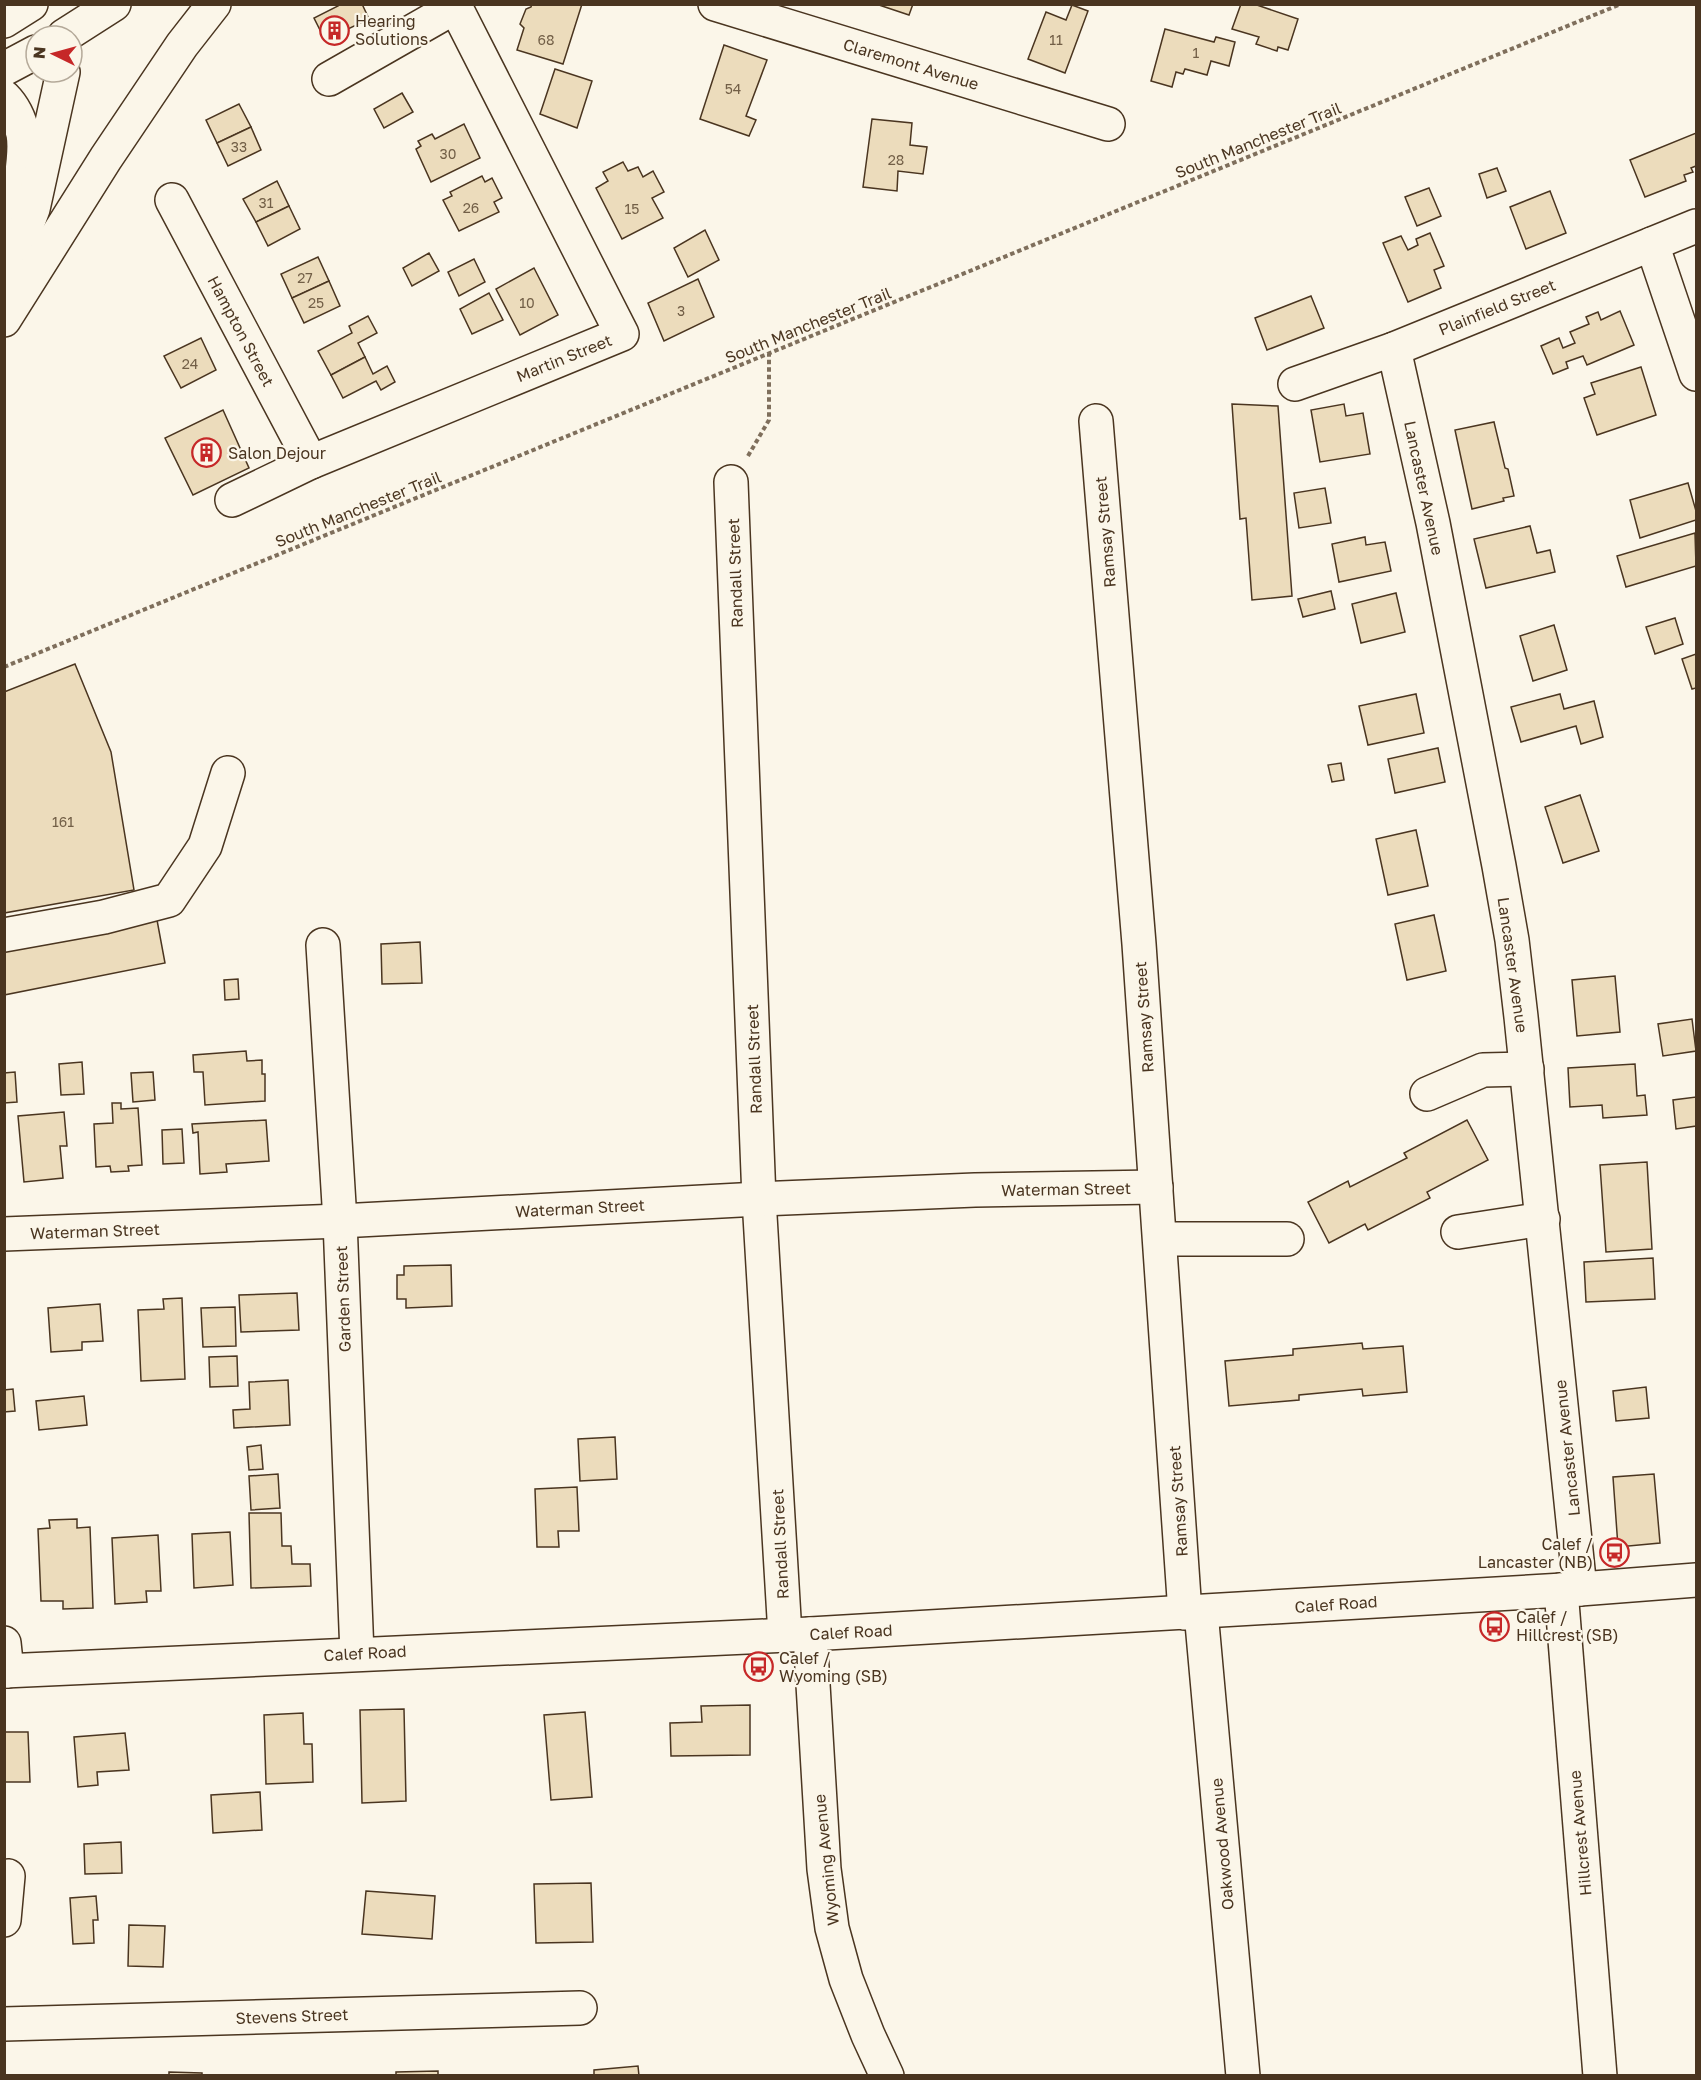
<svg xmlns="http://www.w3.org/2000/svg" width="1701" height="2080" font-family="'Golos Text',sans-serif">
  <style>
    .building { fill: #ecdcbc; stroke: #4a3520; stroke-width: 1.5 }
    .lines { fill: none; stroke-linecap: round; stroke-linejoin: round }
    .minor-casing { stroke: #4a3520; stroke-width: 36 }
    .major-casing { stroke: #4a3520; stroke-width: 36 }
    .path { stroke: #7f6f5c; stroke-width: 4; stroke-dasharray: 4.5 3; stroke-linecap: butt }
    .minor { stroke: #fbf6e9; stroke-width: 33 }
    .major { stroke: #fbf6e9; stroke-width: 33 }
    .labels { text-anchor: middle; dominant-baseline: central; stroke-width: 4.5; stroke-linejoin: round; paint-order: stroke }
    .number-label { font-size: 14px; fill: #725f47 }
    .poi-label { font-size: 16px; fill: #4a3520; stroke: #fbf6e9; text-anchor: start }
    .street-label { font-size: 16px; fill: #4a3520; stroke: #fbf6e9 }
  </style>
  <rect width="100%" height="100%" fill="#fbf6e9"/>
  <!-- building -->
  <g class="building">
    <polygon points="337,4 362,4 369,19 325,40 314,18 338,6"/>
    <polygon points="532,4 582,4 563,64 517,50 524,28 520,24 526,9 531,7"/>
    <polygon points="876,4 913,4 909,15"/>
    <polygon points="1241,4 1254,4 1298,19 1288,50 1278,47 1277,51 1256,44 1259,37 1232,29"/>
    <polygon points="1072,5 1088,11 1065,73 1028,59 1046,12 1066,20"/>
    <polygon points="1165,29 1214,42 1216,37 1235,42 1229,66 1211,61 1207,75 1185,69 1183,74 1176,72 1172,87 1151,81"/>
    <polygon points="724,45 767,60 746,116 756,120 749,136 700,119"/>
    <polygon points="555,69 592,81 577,128 540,114"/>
    <polygon points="402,93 413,112 384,128 374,109"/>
    <polygon points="239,104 251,127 217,143 206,120"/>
    <polygon points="872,119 912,123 910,145 927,147 923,174 898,171 897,191 863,187"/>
    <polygon points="464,124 480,158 431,182 416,149 421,146 418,141 432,134 435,139"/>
    <polygon points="251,127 261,150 228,166 217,143"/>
    <polygon points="1696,133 1696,166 1691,168 1693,172 1684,175 1686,181 1645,197 1630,160"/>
    <polygon points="623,162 628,171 638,167 643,177 653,171 664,192 652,198 663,218 622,239 596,188 608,181 603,172"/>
    <polygon points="1497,168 1506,191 1487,198 1479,174"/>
    <polygon points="482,176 485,182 492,178 502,198 494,202 499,212 459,231 443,200 452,196 450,192"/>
    <polygon points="277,181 289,206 256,222 243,199"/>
    <polygon points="1429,188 1441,216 1417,226 1405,197"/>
    <polygon points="1550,191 1566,233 1526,249 1510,207"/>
    <polygon points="289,206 300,229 268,246 256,222"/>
    <polygon points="705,230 719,260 688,277 674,248"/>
    <polygon points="1430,233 1444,266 1434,270 1441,288 1408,302 1383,243 1401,236 1408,250 1418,245 1416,239"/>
    <polygon points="429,253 439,271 412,286 403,268"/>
    <polygon points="318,257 329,281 292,298 281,274"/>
    <polygon points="474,259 485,282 459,296 448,272"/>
    <polygon points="534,268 558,315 520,335 496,289"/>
    <polygon points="698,279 714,317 664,341 648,303"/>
    <polygon points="329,281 340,306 304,323 292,298"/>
    <polygon points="489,293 503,320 472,334 460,309"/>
    <polygon points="1311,296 1324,328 1267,350 1255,318"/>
    <polygon points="1620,311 1634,345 1587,365 1583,356 1566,362 1568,368 1553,374 1541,346 1559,338 1563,348 1575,343 1570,332 1589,324 1586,317 1598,312 1601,320"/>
    <polygon points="368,316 377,333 358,343 365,357 331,375 318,351 352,333 349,326"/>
    <polygon points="201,338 216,370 181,388 164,356"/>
    <polygon points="365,357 373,374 387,366 395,382 381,390 376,381 343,398 331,375"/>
    <polygon points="1641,367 1656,415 1597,435 1584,398 1595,394 1591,383"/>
    <polygon points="1232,404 1278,406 1292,596 1252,600 1246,518 1240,519"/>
    <polygon points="1344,404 1346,416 1363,413 1370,454 1320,462 1311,410"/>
    <polygon points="223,410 249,468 193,495 165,438"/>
    <polygon points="1494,422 1505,468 1508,469 1514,496 1503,498 1504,501 1472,509 1455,430"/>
    <polygon points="1688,483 1696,511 1696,520 1640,538 1630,500"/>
    <polygon points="1325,488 1331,523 1299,528 1294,493"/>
    <polygon points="1530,526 1537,553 1550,550 1555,572 1486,588 1474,539"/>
    <polygon points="1695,533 1696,566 1626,587 1617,556"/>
    <polygon points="1365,537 1366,545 1385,542 1391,571 1339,582 1332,544"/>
    <polygon points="1331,591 1335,609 1303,617 1298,599"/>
    <polygon points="1396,593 1405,632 1361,643 1352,604"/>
    <polygon points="1675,618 1683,644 1655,654 1646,627"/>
    <polygon points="1554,625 1567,670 1533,681 1520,636"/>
    <polygon points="1696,654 1696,688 1692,689 1682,659"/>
    <polygon points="75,664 111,752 134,890 4,913 4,692"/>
    <polygon points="1416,694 1424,733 1368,745 1359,706"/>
    <polygon points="1560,694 1564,709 1594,701 1603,737 1581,744 1576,726 1521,742 1511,707"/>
    <polygon points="1438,748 1445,782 1395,793 1388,759"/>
    <polygon points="1341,763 1344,780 1332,782 1328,765"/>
    <polygon points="1580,795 1599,851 1563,863 1545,807"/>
    <polygon points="1416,830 1428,886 1388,895 1376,839"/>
    <polygon points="1434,915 1446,971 1407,980 1395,924"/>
    <polygon points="157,920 165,963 4,995 4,950"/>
    <polygon points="420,942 422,983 382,984 381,944"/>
    <polygon points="1615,976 1620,1032 1577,1036 1572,980"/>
    <polygon points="238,979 239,999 225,1000 224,980"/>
    <polygon points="1692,1019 1696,1051 1663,1056 1658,1024"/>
    <polygon points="246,1051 247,1061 262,1060 262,1074 265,1074 265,1101 205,1105 203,1072 194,1072 193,1055"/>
    <polygon points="82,1062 84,1094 61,1095 59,1064"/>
    <polygon points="1635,1064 1637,1096 1645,1095 1647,1115 1603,1118 1602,1105 1570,1107 1568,1068"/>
    <polygon points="15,1072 17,1102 4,1103 4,1073"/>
    <polygon points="153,1072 155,1100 133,1102 131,1073"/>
    <polygon points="1696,1097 1696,1126 1676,1129 1673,1100"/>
    <polygon points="112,1103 121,1103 121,1109 138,1108 142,1165 128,1166 129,1171 111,1172 110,1166 96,1167 94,1124 113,1123"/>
    <polygon points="64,1112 67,1146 60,1146 63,1178 24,1182 18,1116"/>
    <polygon points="266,1120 269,1161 226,1164 227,1172 200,1174 198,1132 193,1133 192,1124"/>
    <polygon points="1467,1120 1488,1160 1427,1192 1430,1198 1368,1230 1365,1224 1329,1243 1308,1202 1348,1181 1350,1187 1407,1158 1404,1153"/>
    <polygon points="182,1129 184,1163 163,1164 162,1130"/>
    <polygon points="1647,1162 1652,1249 1606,1252 1600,1165"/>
    <polygon points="1653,1258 1655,1299 1586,1302 1584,1262"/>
    <polygon points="451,1265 452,1306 406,1308 406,1299 397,1299 397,1275 404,1275 404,1266"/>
    <polygon points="297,1293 299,1330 241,1332 239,1295"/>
    <polygon points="182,1298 185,1379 141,1381 138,1310 164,1309 163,1299"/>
    <polygon points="100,1304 103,1341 82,1342 82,1350 51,1352 48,1308"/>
    <polygon points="235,1307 236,1346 203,1347 201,1308"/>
    <polygon points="1362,1343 1363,1349 1403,1346 1407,1392 1363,1396 1362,1389 1299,1395 1299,1400 1229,1406 1225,1361 1293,1355 1293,1349"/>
    <polygon points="237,1356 238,1386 210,1387 209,1357"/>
    <polygon points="288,1380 290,1425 234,1428 233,1410 250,1409 249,1382"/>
    <polygon points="1646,1387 1649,1418 1616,1421 1613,1391"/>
    <polygon points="13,1389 15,1411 4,1412 4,1390"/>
    <polygon points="84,1396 87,1425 39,1430 36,1401"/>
    <polygon points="615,1437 617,1479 580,1481 578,1439"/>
    <polygon points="261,1445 263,1469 249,1470 247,1447"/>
    <polygon points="278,1474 280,1508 251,1510 249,1476"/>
    <polygon points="1654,1474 1660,1543 1618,1547 1613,1477"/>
    <polygon points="577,1487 579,1531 558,1531 559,1547 537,1547 535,1489"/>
    <polygon points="249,1513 281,1513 282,1546 291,1546 292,1564 310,1564 311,1586 251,1588"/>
    <polygon points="77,1519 77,1528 90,1527 93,1608 63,1609 63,1601 41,1601 38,1529 50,1528 49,1520"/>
    <polygon points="230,1532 233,1585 194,1588 192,1534"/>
    <polygon points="158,1535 161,1591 146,1591 147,1602 115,1604 112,1538"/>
    <polygon points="750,1705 750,1755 671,1756 670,1723 702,1722 701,1706"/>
    <polygon points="404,1709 406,1801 362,1803 360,1710"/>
    <polygon points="585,1712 592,1797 551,1800 544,1715"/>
    <polygon points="303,1713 304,1744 312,1744 313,1782 266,1784 264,1715"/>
    <polygon points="4,1732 28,1732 30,1782 4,1782"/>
    <polygon points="125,1733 129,1770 97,1772 98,1785 78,1787 74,1737"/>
    <polygon points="260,1792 262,1830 213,1833 211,1795"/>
    <polygon points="121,1842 122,1873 85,1874 84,1844"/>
    <polygon points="591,1883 593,1942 536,1943 534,1884"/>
    <polygon points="366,1891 435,1896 432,1939 362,1934"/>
    <polygon points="96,1896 98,1920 93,1920 94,1943 73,1944 70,1898"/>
    <polygon points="129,1925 165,1926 163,1967 128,1966"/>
    <polygon points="638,2066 639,2076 594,2076 594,2070"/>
    <polygon points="438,2071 438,2076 396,2076 396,2072"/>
    <polygon points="169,2072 202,2073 202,2076 169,2076"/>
  </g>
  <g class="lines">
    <defs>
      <g id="minor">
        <polyline points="715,4 1108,124"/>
        <polyline points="329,79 455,7"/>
        <path d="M4,97C14,107 20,120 23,134C28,162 11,228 6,259"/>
        <polyline points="172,200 311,462"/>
        <polyline points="1652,244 1696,374"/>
        <polyline points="1394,349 1433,523 1499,866 1512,940 1521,1017 1580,1589"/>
        <polyline points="1295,384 1394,349 1696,226"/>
        <polyline points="1096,421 1139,944 1185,1613"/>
        <polyline points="731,482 759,1199 785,1635"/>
        <polyline points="232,500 311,462 622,334 454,4"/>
        <polyline points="4,935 104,917 169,900 205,846 228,773"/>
        <polyline points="323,945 340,1221 357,1654"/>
        <polyline points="1427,1094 1483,1070 1527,1069"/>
        <polyline points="1458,1232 1543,1219"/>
        <polyline points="4,1234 340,1221 759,1199 975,1190 1156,1187"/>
        <polyline points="1160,1239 1287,1239"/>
        <polyline points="1561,1590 1600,2076"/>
        <polyline points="1201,1612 1243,2076"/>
        <polyline points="810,1634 824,1869 832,1928 846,1979 868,2035 887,2076"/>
        <polyline points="4,1643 7,1671"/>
        <polyline points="4,1920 8,1876"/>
        <polyline points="4,2024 580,2008"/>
      </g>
      <g id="major">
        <polyline points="4,21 31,4"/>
        <polyline points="64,36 114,4"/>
        <polyline points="4,69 36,52"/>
        <polyline points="4,286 33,209 63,72"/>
        <polyline points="4,320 106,158 182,45 214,4"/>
        <polyline points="4,1671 810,1634 1580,1589 1696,1580"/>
      </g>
    </defs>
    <!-- minor casing -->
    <use href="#minor" class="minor-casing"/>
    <!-- major casing -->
    <use href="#major" class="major-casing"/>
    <!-- path -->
    <g class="path">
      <polyline points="748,456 769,420 769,354"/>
      <polyline points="4,667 1621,4"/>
    </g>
    <!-- minor -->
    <use href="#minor" class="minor"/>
    <!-- major -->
    <use href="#major" class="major"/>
  </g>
  <!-- icons -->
  <defs>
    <symbol id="building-ring" viewBox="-11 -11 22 22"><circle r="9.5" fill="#fbf6e9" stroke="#c62828" stroke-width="1.5"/><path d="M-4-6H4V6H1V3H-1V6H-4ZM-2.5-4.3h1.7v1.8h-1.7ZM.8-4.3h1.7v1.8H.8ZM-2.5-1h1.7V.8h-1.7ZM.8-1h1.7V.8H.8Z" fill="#c62828"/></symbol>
    <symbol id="bus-ring" viewBox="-11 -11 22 22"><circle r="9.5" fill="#fbf6e9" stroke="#c62828" stroke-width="1.5"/><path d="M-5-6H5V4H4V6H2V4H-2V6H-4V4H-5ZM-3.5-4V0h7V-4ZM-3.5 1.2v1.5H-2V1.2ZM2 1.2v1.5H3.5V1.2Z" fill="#c62828"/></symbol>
  </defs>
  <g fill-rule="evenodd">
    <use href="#building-ring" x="318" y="14" width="33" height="33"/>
    <use href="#building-ring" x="190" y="436" width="33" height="33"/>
    <use href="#bus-ring" x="1598" y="1536" width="33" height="33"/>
    <use href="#bus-ring" x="1478" y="1610" width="33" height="33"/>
    <use href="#bus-ring" x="742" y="1650" width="33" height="33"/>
  </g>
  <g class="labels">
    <!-- number labels -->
    <g class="number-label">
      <text x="546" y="39">68</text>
      <text x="1056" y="39">11</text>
      <text x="1196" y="52">1</text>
      <text x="733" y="88">54</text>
      <text x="239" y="146">33</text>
      <text x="448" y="153">30</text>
      <text x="896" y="159">28</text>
      <text x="266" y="202">31</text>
      <text x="471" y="207">26</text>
      <text x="632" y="208">15</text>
      <text x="305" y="277">27</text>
      <text x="316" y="302">25</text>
      <text x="527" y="302">10</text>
      <text x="681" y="310">3</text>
      <text x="190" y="363">24</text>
      <text x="63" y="821">161</text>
    </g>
    <!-- poi labels -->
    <g class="poi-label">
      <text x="355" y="21">Hearing<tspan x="355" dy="18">Solutions</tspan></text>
      <text x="228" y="453">Salon Dejour</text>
      <text x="1593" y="1544" text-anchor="end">Calef /<tspan x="1593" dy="18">Lancaster (NB)</tspan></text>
      <text x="1516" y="1617">Calef /<tspan x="1516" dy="18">Hillcrest (SB)</tspan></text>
      <text x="779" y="1658">Calef /<tspan x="779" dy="18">Wyoming (SB)</tspan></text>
    </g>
    <!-- street labels -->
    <g class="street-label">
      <text transform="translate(911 64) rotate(17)">Claremont Avenue</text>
      <text transform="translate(1258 140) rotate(-22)">South Manchester Trail</text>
      <text transform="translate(1497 307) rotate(-22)">Plainfield Street</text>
      <text transform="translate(808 325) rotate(-22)">South Manchester Trail</text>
      <text transform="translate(241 331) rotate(62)">Hampton Street</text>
      <text transform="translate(564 358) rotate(-22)">Martin Street</text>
      <text transform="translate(1424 488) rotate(78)">Lancaster Avenue</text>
      <text transform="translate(358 509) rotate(-22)">South Manchester Trail</text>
      <text transform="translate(1105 532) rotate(-95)">Ramsay Street</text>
      <text transform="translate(735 573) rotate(-92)">Randall Street</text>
      <text transform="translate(1513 965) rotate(82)">Lancaster Avenue</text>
      <text transform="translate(1144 1017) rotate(-94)">Ramsay Street</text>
      <text transform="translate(754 1059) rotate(-92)">Randall Street</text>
      <text transform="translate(1066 1189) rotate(-1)">Waterman Street</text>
      <text transform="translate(580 1208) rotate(-3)">Waterman Street</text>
      <text transform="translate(95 1231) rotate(-2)">Waterman Street</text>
      <text transform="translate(343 1299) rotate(-92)">Garden Street</text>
      <text transform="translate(1567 1448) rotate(-96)">Lancaster Avenue</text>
      <text transform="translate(1178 1501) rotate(-94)">Ramsay Street</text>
      <text transform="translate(780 1544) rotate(-93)">Randall Street</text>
      <text transform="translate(1336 1604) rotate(-4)">Calef Road</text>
      <text transform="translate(851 1632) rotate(-3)">Calef Road</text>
      <text transform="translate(365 1653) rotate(-3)">Calef Road</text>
      <text transform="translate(1580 1833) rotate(-95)">Hillcrest Avenue</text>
      <text transform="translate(1222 1844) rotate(-95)">Oakwood Avenue</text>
      <text transform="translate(826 1860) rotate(-96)">Wyoming Avenue</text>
      <text transform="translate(292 2016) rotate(-2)">Stevens Street</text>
    </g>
  </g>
  <!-- border -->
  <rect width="1701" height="2080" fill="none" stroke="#4a3520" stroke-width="12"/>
  <!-- north arrow -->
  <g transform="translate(54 54) rotate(275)"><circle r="28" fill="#fbf6e9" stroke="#b4a999" stroke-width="1.5"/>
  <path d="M0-4.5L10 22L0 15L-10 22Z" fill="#c62828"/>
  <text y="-9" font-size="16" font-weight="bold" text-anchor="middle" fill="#4a3520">N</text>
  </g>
</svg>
